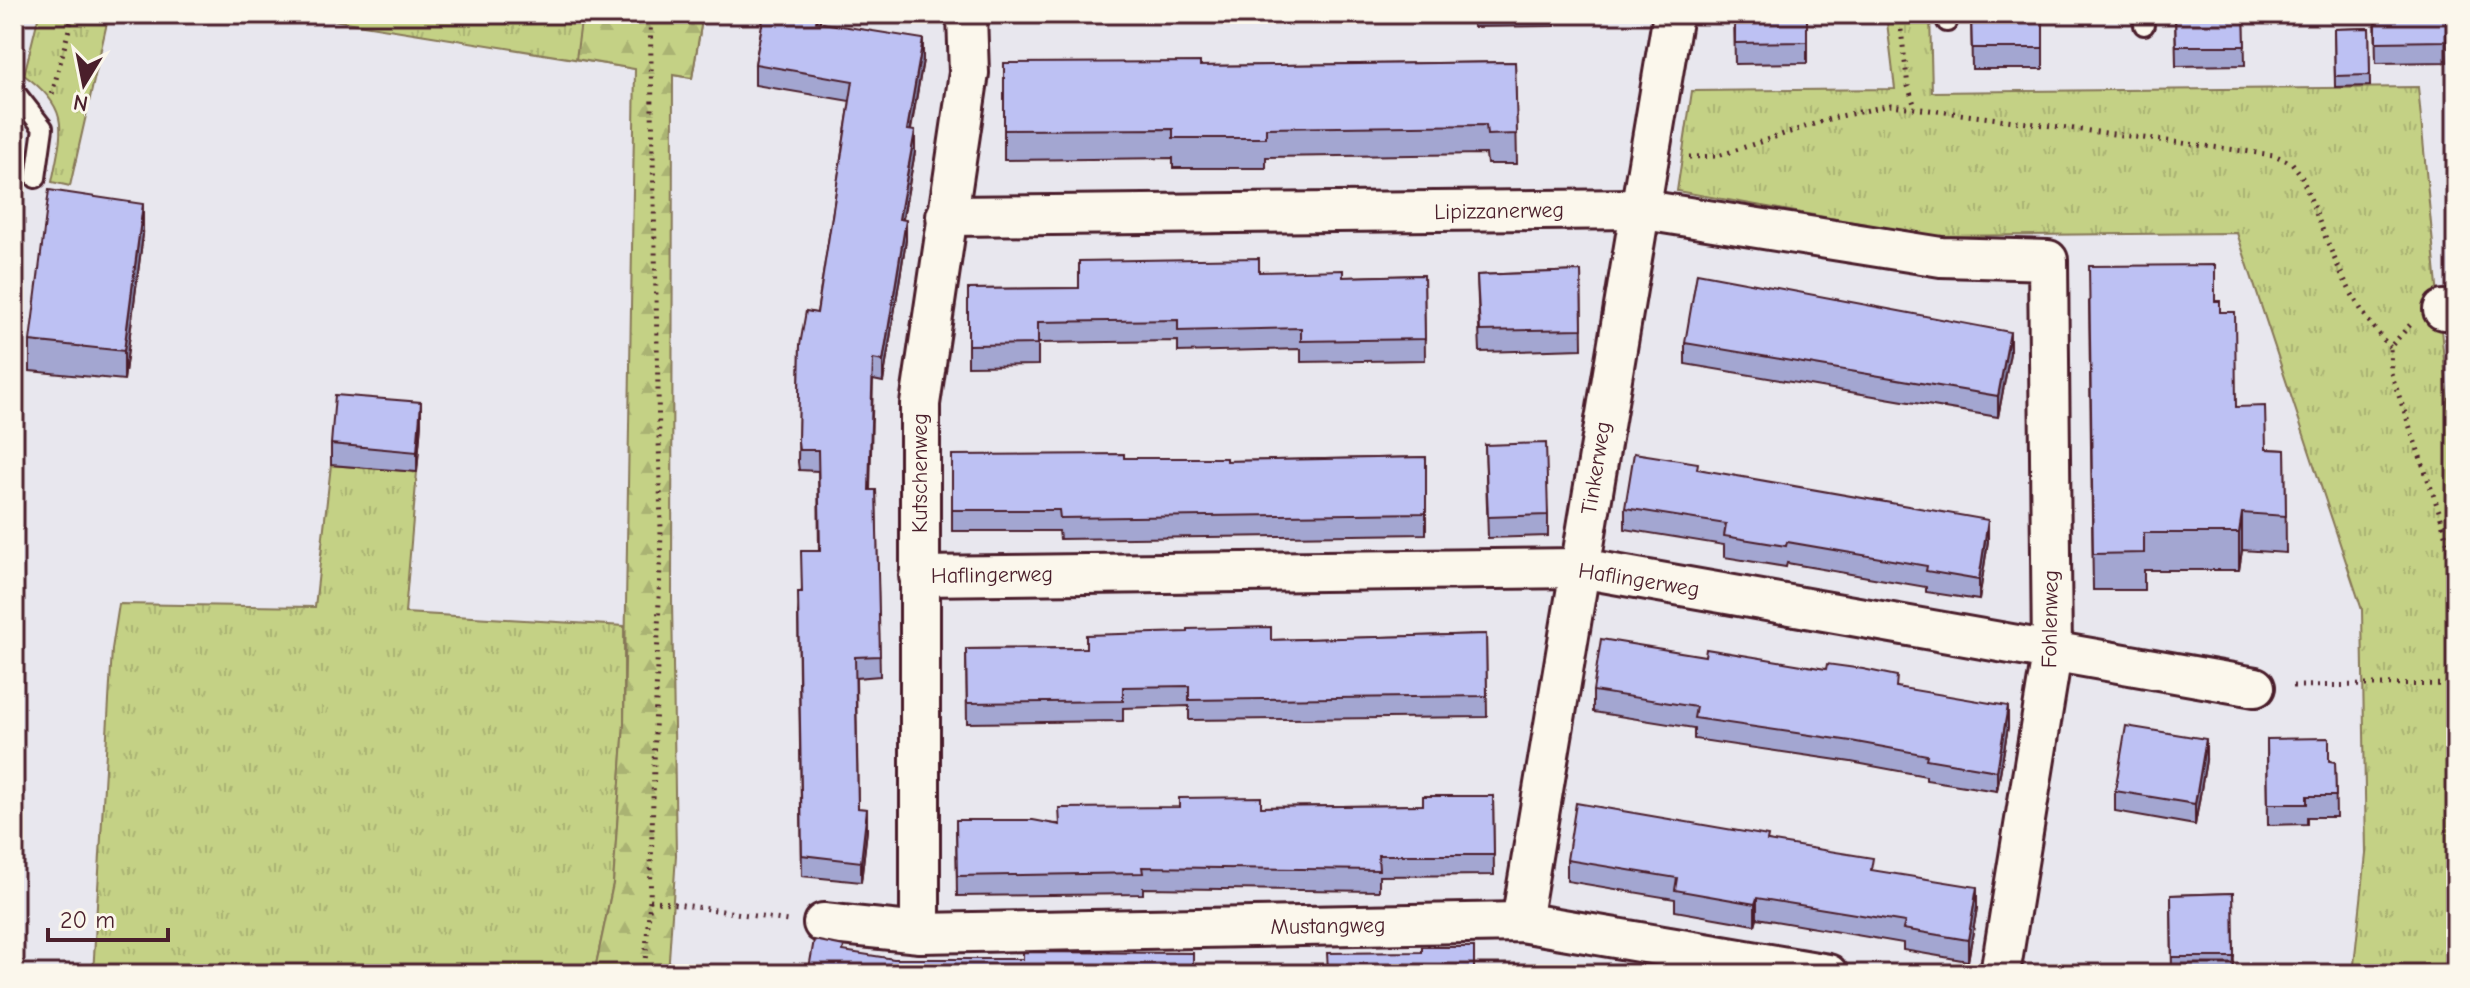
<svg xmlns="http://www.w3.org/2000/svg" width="2470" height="988" font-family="'Comic Neue',sans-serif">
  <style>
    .grass { fill: url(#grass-tufts); stroke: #877858; stroke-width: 2 }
    .forest { fill: url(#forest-firs); stroke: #877858; stroke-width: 2 }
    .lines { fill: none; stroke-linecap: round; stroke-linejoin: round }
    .lane-casing { stroke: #4a1f2b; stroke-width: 24 }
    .street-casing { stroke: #4a1f2b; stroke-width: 44 }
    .path { stroke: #4a1f2b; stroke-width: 5; stroke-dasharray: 2 6; stroke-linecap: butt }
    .lane { stroke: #fbf7ec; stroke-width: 18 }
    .street { stroke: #fbf7ec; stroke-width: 38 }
    .wall { fill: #a3a6d1; stroke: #4a1f2b; stroke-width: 2 }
    .shaded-wall { fill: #8487aa; stroke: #4a1f2b; stroke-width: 2 }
    .building { fill: #bdc1f3; stroke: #4a1f2b; stroke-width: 2 }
    .labels { text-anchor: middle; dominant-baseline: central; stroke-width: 8; stroke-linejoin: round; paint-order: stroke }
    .street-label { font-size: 22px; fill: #4a1f2b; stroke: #fbf7ec }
  </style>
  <defs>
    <pattern id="grass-tufts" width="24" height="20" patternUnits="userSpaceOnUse" patternTransform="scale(2)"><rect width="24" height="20" fill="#c4d185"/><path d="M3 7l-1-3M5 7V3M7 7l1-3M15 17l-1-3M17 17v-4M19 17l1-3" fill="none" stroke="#aab373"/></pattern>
    <pattern id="forest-firs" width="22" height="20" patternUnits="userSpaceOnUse" patternTransform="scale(2)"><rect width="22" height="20" fill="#c4d185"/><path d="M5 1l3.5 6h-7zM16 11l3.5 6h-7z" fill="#aab373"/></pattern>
  </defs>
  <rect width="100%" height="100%" fill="#e8e7ee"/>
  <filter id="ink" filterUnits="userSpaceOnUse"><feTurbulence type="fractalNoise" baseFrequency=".0125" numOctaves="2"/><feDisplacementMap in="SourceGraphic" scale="16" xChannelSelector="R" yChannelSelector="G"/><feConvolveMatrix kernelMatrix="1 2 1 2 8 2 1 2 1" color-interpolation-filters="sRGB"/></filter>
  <g filter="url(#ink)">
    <!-- grass -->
    <g class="grass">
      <path d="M39,14H109L70,186L52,182C62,131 72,109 24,75Z"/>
      <polygon points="295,14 703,14 692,78"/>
      <polygon points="1886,14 1930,14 1932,92 2418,87 2456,487 2456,974 2353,974 2366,854 2362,610 2237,233 1933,236 1677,191 1692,91 1895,89"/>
      <polygon points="331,465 417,472 405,613 624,626 624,724 613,884 594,974 93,974 112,649 119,604 315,607"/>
    </g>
    <!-- forest -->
    <polygon class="forest" points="582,14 703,14 692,78 673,75 672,600 676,855 668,974 594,974 613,884 624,724 635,69 576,59"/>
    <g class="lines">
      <defs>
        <g id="lane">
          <polyline points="1947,14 1947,22"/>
          <polyline points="2144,14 2144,25"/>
          <polyline points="14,91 43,128 36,178"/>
        </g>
        <g id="street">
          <polyline points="946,216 1638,209 1941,257 2048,260 2052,654 2000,974"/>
          <polyline points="2443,310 2456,310"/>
          <polyline points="919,576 1580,568 2255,687"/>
          <polyline points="1521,922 1673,14"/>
          <polyline points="823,923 920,933 1521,922 1828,974"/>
          <polyline points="920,933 920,404 969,73 967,16 963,14"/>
        </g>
      </defs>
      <!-- lane casing -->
      <use href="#lane" class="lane-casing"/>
      <!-- street casing -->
      <use href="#street" class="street-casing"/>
      <!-- path -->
      <g class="path">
        <polyline points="1899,14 1908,86 1915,107"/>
        <polyline points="52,94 73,14"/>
        <path d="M1689,157L1718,156L1832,118L1891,105L2274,155L2292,163L2301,175C2325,234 2345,300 2390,347"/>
        <polyline points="2410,325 2390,347 2391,373 2440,514 2456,578"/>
        <polyline points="2293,686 2456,684"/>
        <polyline points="650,900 788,921"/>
        <polyline points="644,974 650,900 661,531 650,14"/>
        <polyline points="1516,974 1517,959"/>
      </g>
      <!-- lane -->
      <use href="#lane" class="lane"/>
      <!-- street -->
      <use href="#street" class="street"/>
    </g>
    <!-- wall -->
    <g class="wall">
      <polygon points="764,14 821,14 820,22 923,60 911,130 915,152 903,219 906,240 883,382 873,380 870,490 876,490 880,676 856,678 858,808 867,830 861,882 802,876 798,613 801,592 819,551 818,471 799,470 798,462 800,345 817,313 850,101 755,85 755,64"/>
      <polygon points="1473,14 1555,14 1555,26 1473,27"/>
      <polygon points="1734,14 1807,14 1807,63 1735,64"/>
      <polygon points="1971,14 2043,14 2043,69 1972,69"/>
      <polygon points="2175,14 2244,14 2245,65 2176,66"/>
      <polygon points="2375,14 2446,14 2447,62 2376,63"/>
      <polygon points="2369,28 2370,86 2335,87 2334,29"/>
      <polygon points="1515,62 1517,164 1487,164 1486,154 1266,157 1266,168 1173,168 1173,158 1004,160 1004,63 1200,66"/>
      <polygon points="143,234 124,380 30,371 30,341"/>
      <polygon points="1581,271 1582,349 1480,352 1477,275"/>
      <polygon points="1259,272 1343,277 1424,275 1425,360 1301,362 1301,349 1178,352 1178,341 1038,343 1038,365 968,366 968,289 1079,288"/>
      <polygon points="2215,301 2220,312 2236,407 2266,449 2285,450 2286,553 2242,550 2239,570 2144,570 2144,590 2093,590 2089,302"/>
      <polygon points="1685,343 2010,353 1998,417 1685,364"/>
      <polygon points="421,423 417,472 331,465 331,444"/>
      <polygon points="1485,445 1548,515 1548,536 1488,538"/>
      <polygon points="952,455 1226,461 1426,457 1426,534 1060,539 1059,531 952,531"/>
      <polygon points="1698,469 1988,541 1979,600 1926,592 1926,587 1787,563 1786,567 1724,557 1724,545 1625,529 1625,508"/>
      <polygon points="1486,634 1487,717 1189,720 1189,706 1123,708 1123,721 967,723 966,649 1086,648 1271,640"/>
      <polygon points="1705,656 1897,687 2008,727 1997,791 1926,780 1926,776 1851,762 1694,739 1694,728 1593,712 1593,691"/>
      <polygon points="2267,739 2329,761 2335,762 2336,817 2307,817 2307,824 2268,825"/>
      <polygon points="2206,760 2195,825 2115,811 2115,791"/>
      <polygon points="1493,796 1494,875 1379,876 1379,891 1143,888 1143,894 957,896 956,820 1059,824 1261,807 1423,805"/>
      <polygon points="1768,841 1873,871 1977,908 1968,961 1903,950 1903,943 1757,918 1755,925 1675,911 1675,899 1567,881 1567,860"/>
      <polygon points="2233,893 2234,974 2172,974 2171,895"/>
    </g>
    <!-- shaded-wall -->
    <g class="shaded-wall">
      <polygon points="818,14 821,14 816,42 816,22"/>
      <polygon points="923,39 923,60 907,150 907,130"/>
      <polygon points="915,131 915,152 899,239 899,219"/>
      <polygon points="143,204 143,234 124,380 124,351"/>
      <polygon points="906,220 906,240 883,382 883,361"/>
      <polygon points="2010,332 2010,353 1998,417 1998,396"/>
      <polygon points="421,402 421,423 417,472 417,452"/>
      <polygon points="2242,513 2242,550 2239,570 2239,533"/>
      <polygon points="1988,520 1988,541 1979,600 1979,580"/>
      <polygon points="2008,706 2008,727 1997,791 1997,771"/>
      <polygon points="2206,739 2206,760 2195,825 2195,804"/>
      <polygon points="867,809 867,830 861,882 861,862"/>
      <polygon points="1977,887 1977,908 1968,961 1968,940"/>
      <polygon points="1757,898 1757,918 1755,925 1755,904"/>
    </g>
    <!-- building -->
    <g class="building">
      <polygon points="764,14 818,14 816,22 923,39 907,130 915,131 899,219 906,220 883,361 873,359 869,490 876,490 880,656 855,657 858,808 867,809 861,862 802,855 798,592 802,592 801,551 820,551 818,450 799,450 798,442 800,345 806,311 817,313 853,81 755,64"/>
      <polygon points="1735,14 1807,14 1807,42 1735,43"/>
      <polygon points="1971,14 2043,14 2043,48 1972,48"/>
      <polygon points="2175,14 2244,14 2245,46 2176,46"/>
      <polygon points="2376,14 2446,14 2447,41 2376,42"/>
      <polygon points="2369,28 2370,75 2335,76 2334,29"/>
      <polygon points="1200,62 1200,66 1515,62 1517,134 1487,135 1486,125 1266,128 1266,138 1173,138 1173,129 1004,130 1004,63"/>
      <polygon points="49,190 143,204 124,351 30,341"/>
      <polygon points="1259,258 1259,272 1343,270 1343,277 1424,275 1425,339 1301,341 1301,328 1178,331 1178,320 1038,322 1038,344 968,345 968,289 1079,288 1079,261"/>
      <polygon points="2215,265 2215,301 2220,301 2220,312 2235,312 2236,407 2265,406 2266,449 2285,450 2286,516 2242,513 2239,533 2144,533 2144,553 2093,554 2089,266"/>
      <polygon points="1581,271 1582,329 1480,331 1477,275"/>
      <polygon points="1697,273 2010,332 1998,396 1685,343"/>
      <polygon points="335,395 421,402 417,452 331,444"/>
      <polygon points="1546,443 1548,515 1488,517 1485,445"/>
      <polygon points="1634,453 1698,463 1697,469 1988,520 1979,580 1926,571 1927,566 1787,542 1786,546 1724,536 1726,524 1625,508"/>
      <polygon points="1124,454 1124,458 1226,458 1226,461 1426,457 1426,513 1060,518 1059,510 952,510 952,455"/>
      <polygon points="1271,627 1271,640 1486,634 1487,696 1189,700 1189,686 1123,687 1123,701 967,703 966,649 1086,648 1086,635 1188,632 1188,629"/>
      <polygon points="1601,639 1705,656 1706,649 1826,669 1827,664 1863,669 1897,676 1896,687 2008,706 1997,771 1926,759 1927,755 1851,741 1694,718 1696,707 1593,691"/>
      <polygon points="2126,726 2206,739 2195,804 2115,791"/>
      <polygon points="2329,738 2329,761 2335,762 2336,796 2307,796 2307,804 2268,804 2267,739"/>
      <polygon points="1423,796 1493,796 1494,855 1378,855 1379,870 1142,867 1143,873 957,876 956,820 1033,820 1060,825 1059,808 1179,807 1179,798 1261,797 1261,807 1423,805"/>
      <polygon points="1576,803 1768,836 1767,841 1873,858 1871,870 1977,887 1968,940 1903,929 1905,922 1757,898 1755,904 1675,890 1677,878 1567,860"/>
      <polygon points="2233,893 2234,957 2172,957 2171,895"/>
      <polygon points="814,940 844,946 843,951 894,959 1023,959 1023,952 1193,953 1193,969 1328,970 1327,953 1422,952 1422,947 1474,947 1474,974 808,974"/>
      <polygon points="1550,966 1598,974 1549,974"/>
    </g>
  </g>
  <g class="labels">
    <!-- street labels -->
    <g class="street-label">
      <text transform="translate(1499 211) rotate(-1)">Lipizzanerweg</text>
      <text transform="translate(1596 468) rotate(-81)">Tinkerweg</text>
      <text transform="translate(920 473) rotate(-90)">Kutschenweg</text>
      <text transform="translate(992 575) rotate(-1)">Haflingerweg</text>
      <text transform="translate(1639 580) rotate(9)">Haflingerweg</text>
      <text transform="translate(2050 619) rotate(-89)">Fohlenweg</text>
      <text transform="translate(1328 926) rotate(-1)">Mustangweg</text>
    </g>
  </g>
  <!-- margin -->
  <rect width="2470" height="988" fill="none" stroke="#fbf7ec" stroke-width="48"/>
  <rect x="24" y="24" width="2422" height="940" fill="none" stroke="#4a1f2b" stroke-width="3" filter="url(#ink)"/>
  <!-- north arrow -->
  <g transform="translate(84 84) rotate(190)" stroke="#fbf7ec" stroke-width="6" paint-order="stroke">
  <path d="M0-6L14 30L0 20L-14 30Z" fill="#4a1f2b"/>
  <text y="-12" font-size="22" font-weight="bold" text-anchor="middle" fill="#4a1f2b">N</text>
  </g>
  <!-- scale -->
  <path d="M48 928v12h120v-12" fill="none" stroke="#4a1f2b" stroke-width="4"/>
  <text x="60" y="928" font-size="24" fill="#4a1f2b" stroke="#fbf7ec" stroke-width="6" paint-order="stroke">20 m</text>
</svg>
